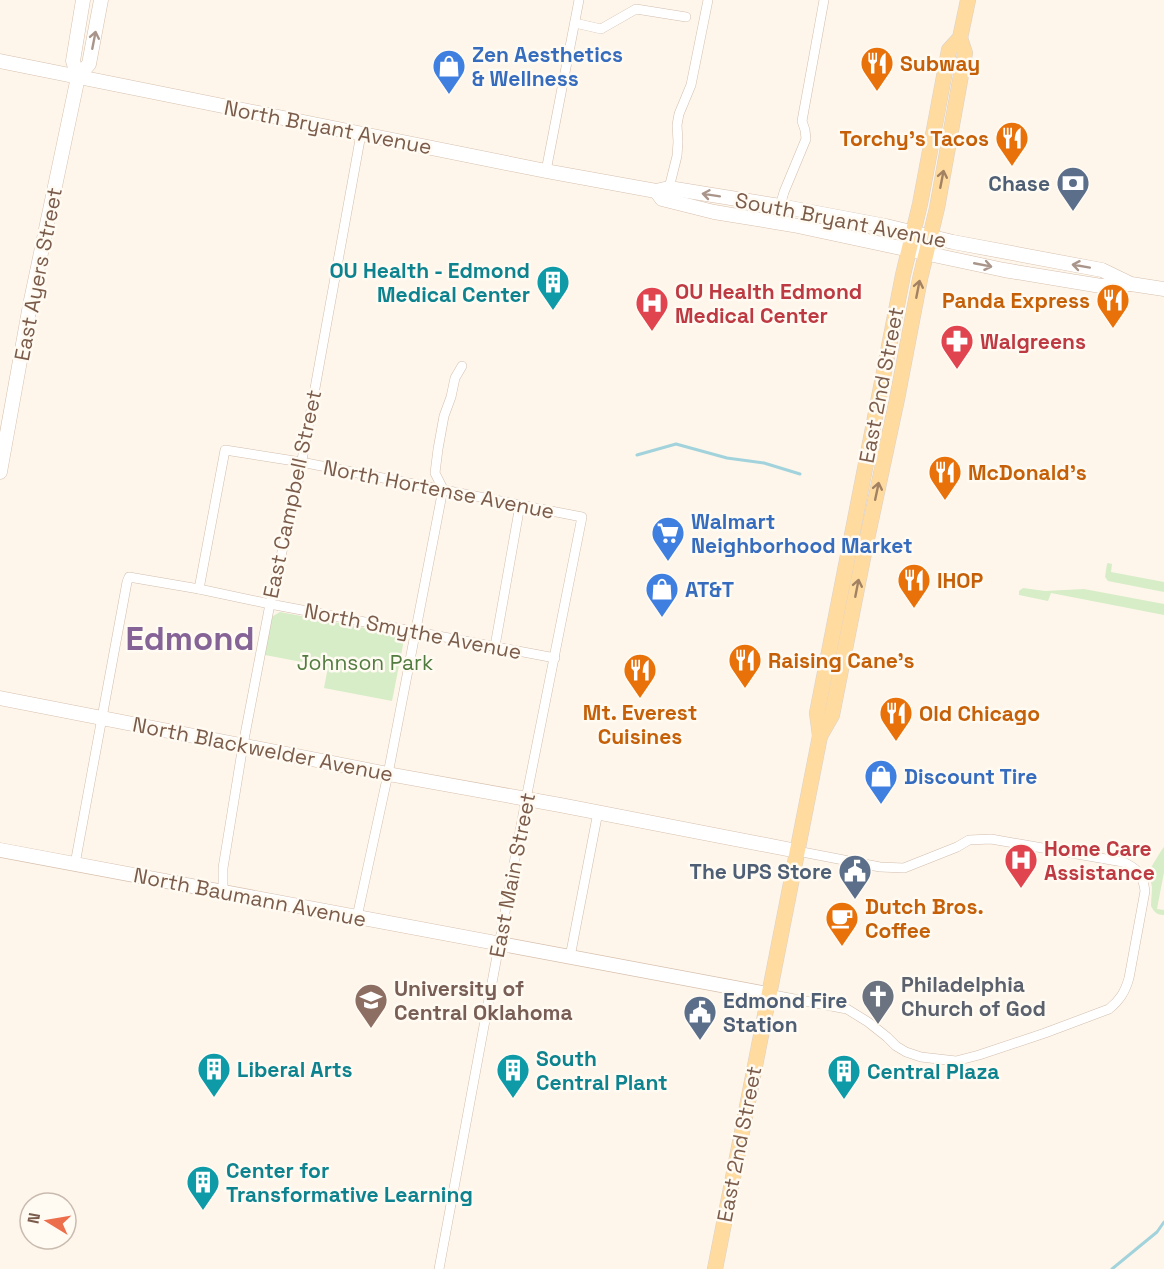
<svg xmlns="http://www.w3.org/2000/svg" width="1164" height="1269" font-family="'Space Grotesk',sans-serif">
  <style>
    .green { fill: #d6edc7 }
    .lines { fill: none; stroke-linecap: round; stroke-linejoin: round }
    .stream { stroke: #a2d3dc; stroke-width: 3 }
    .street-casing { stroke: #d2beae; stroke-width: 10 }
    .secondary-casing { stroke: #d7c0ae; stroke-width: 15 }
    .primary-casing { stroke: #dad1cd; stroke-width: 16 }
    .street { stroke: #fff; stroke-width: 9 }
    .secondary { stroke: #fff; stroke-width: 14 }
    .primary { stroke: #ffdba0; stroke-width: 15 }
    .oneway { stroke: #a9958a }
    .oneway2 { stroke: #a38264 }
    .labels { text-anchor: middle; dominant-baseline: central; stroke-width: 5; stroke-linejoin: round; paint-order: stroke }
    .shop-label { font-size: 21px; font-weight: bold; fill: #366cbe; stroke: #fffaf2; text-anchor: start }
    .food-label { font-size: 21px; font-weight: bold; fill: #c56008; stroke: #fffaf2; text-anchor: start }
    .street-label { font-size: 21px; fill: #7b5c4b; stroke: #fffaf2 }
    .service-label { font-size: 21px; font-weight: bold; fill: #4e5e75; stroke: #fffaf2; text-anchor: end }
    .culture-label { font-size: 21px; font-weight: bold; fill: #0d838f; stroke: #fffaf2; text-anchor: start }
    .health-label { font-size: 21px; font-weight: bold; fill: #be3a42; stroke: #fffaf2; text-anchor: start }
    .park-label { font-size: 21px; fill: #517b3f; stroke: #fffaf2 }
    .worship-label { font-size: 21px; font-weight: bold; fill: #5b616d; stroke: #fffaf2; text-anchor: start }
    .education-label { font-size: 21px; font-weight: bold; fill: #785e54; stroke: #fffaf2; text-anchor: start }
    .town-label { font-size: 33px; font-weight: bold; fill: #856397; stroke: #fffaf2 }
  </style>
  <rect width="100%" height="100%" fill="#fef6ea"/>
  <!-- green -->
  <g class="green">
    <polygon points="1108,563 1112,564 1111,572 1164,582 1164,592 1108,581 1105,577 1107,564"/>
    <polygon points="1023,588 1045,591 1084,589 1164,604 1164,615 1051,593 1048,601 1019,595 1019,591"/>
    <polygon points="280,612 397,634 403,641 403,645 392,701 324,688 328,667 265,655 271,621 273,616"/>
    <path d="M1164,847V872L1157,909L1164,910V915C1157,915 1154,912 1151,906C1151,900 1152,893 1152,887C1151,882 1149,877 1149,872C1150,869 1162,849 1164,847Z"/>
  </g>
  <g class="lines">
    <!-- stream -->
    <g class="stream">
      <polyline points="637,455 676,444 727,458 764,463 800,474"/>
      <polyline points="1112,1269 1157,1232 1164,1222"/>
    </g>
    <defs>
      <g id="street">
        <polyline points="575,23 601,29 636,9 686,17"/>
        <polyline points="546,171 579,0"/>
        <polyline points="669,188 677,156 678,142 677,125 679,114 691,85 708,0"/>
        <polyline points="780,206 784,192 806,139 805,130 802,121 824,0"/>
        <polyline points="199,589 225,450 301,462 582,517 526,799 439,1269"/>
        <polyline points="495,646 520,505"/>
        <polyline points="75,864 127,582 129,577 199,589 270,604 555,658"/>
        <polyline points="223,891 223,868 243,745 270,604 298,482 361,134"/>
        <polyline points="357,917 388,774 443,489 435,473 438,449 444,416 451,397 455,378 462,366"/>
        <polyline points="570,957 598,812"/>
        <path d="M768,994L847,1009L868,1022L887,1037L896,1046L906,1052L921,1057L956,1061L979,1055L1045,1033L1109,1009C1120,1000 1125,992 1129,978L1145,891C1143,875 1137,868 1123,862L991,839L969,840L957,847L904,868L880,867L797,851"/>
      </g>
      <g id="secondary">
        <polyline points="0,61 546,171 656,191 669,188 780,206 886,226 953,242 1102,270 1131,284 1164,289"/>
        <polyline points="78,77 89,64 101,0"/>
        <polyline points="656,191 662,199 714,212 793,225 1004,270 1101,286 1130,284"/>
        <polyline points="0,472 30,305 78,77 73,61 83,0"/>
        <polyline points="0,698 388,774 560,805 797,851"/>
        <polyline points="0,850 768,994"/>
      </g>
      <g id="primary">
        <polyline points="820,736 817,713 903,275 920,204 949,50 960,38 968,0"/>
        <polyline points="715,1269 820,736 832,715 864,553 897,399 920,279 937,208 965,53 960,38"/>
      </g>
    </defs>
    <!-- street casing -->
    <use href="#street" class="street-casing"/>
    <!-- secondary casing -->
    <use href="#secondary" class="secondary-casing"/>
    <!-- primary casing -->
    <use href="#primary" class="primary-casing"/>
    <!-- street -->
    <use href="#street" class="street"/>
    <!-- secondary -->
    <use href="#secondary" class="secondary"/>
    <!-- primary -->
    <use href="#primary" class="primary"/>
  </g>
  <!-- one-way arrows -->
  <defs><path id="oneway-shaft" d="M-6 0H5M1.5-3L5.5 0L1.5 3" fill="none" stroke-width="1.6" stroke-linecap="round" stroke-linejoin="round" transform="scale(1.5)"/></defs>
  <g class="oneway">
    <use href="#oneway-shaft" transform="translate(94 40) rotate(-79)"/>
    <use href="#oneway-shaft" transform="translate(711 195) rotate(-171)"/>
    <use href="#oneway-shaft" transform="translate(983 265) rotate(11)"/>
    <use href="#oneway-shaft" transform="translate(1081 266) rotate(-170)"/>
  </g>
  <g class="oneway2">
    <use href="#oneway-shaft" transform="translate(942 179) rotate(-79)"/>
    <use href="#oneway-shaft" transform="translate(918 289) rotate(-79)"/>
    <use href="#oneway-shaft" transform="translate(877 491) rotate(-78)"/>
    <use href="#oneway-shaft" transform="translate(857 588) rotate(-79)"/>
  </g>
  <!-- icons -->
  <defs>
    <symbol id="restaurant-pin" viewBox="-11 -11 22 30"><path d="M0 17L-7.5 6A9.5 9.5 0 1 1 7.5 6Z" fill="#e8710a" stroke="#fffaf2"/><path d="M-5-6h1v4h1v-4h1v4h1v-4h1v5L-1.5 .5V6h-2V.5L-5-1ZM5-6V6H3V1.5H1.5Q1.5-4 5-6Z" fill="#fff"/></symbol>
    <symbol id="shop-pin" viewBox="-11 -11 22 30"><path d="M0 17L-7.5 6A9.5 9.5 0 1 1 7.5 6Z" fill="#3f7fe0" stroke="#fffaf2"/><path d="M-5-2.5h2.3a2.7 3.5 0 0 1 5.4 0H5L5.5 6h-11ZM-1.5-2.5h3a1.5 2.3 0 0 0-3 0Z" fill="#fff"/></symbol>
    <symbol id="bank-pin" viewBox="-11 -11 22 30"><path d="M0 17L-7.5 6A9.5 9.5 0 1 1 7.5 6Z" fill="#5c6f8a" stroke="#fffaf2"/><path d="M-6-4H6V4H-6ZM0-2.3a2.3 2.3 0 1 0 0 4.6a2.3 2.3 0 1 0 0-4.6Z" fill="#fff"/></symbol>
    <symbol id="building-pin" viewBox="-11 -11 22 30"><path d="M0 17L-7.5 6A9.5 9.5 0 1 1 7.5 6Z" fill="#0f9aa8" stroke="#fffaf2"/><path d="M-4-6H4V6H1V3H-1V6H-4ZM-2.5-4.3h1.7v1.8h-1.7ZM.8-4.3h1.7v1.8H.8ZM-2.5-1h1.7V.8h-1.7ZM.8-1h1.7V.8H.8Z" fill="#fff"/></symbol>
    <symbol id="hospital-pin" viewBox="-11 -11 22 30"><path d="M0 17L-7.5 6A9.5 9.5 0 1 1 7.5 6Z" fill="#e0444e" stroke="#fffaf2"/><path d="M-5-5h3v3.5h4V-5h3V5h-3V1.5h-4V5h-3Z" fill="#fff"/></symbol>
    <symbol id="pharmacy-pin" viewBox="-11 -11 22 30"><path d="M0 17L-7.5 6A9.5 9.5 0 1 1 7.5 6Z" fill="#e0444e" stroke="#fffaf2"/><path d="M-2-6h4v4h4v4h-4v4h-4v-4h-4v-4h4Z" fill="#fff"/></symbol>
    <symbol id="supermarket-pin" viewBox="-11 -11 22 30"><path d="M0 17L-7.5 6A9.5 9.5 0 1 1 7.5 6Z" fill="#3f7fe0" stroke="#fffaf2"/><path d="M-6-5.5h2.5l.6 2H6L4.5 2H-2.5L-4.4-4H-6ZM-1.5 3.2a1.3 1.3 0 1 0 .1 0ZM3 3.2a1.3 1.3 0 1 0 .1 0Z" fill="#fff"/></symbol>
    <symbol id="civic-pin" viewBox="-11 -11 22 30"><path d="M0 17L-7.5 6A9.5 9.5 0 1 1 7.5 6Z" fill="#5c6f8a" stroke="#fffaf2"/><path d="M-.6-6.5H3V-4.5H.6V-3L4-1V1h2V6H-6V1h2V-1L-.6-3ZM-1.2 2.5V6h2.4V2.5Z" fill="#fff"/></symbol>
    <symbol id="cafe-pin" viewBox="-11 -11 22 30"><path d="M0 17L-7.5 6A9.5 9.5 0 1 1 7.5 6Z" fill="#e8710a" stroke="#fffaf2"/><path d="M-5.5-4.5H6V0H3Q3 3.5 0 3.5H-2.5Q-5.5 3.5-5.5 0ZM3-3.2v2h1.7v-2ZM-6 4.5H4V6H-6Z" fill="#fff"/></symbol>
    <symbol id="church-pin" viewBox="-11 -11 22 30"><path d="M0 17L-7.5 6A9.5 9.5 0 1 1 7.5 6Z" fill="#6b7280" stroke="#fffaf2"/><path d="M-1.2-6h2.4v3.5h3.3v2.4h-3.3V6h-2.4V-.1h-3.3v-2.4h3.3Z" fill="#fff"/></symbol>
    <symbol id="university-pin" viewBox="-11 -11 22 30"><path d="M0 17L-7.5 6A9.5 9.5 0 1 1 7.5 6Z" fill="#8d6e63" stroke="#fffaf2"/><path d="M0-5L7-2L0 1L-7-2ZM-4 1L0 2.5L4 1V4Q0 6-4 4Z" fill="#fff"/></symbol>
  </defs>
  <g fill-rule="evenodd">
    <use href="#restaurant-pin" x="858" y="44" width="38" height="52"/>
    <use href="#shop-pin" x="430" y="47" width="38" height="52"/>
    <use href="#restaurant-pin" x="993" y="119" width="38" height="52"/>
    <use href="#bank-pin" x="1054" y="164" width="38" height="52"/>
    <use href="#building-pin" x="534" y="263" width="38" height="52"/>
    <use href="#restaurant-pin" x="1094" y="281" width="38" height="52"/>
    <use href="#hospital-pin" x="633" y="284" width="38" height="52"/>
    <use href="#pharmacy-pin" x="938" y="322" width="38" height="52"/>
    <use href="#restaurant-pin" x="926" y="453" width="38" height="52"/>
    <use href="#supermarket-pin" x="649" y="514" width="38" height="52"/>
    <use href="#restaurant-pin" x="895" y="561" width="38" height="52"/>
    <use href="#shop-pin" x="643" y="570" width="38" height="52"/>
    <use href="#restaurant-pin" x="726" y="641" width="38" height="52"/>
    <use href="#restaurant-pin" x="621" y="651" width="38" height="52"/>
    <use href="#restaurant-pin" x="877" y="694" width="38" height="52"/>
    <use href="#shop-pin" x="862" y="757" width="38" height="52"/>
    <use href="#hospital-pin" x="1002" y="841" width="38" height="52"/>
    <use href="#civic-pin" x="836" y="852" width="38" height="52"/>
    <use href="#cafe-pin" x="823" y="899" width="38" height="52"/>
    <use href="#church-pin" x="859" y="977" width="38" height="52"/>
    <use href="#university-pin" x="352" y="981" width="38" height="52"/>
    <use href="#civic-pin" x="681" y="993" width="38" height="52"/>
    <use href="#building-pin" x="195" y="1050" width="38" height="52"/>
    <use href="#building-pin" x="494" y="1051" width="38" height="52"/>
    <use href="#building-pin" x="825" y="1052" width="38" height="52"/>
    <use href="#building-pin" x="184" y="1163" width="38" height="52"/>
  </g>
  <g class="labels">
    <!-- shop labels -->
    <g class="shop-label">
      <text x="472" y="54">Zen Aesthetics<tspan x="472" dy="24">&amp; Wellness</tspan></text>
      <text x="691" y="521">Walmart<tspan x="691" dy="24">Neighborhood Market</tspan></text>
      <text x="685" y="589">AT&amp;T</text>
      <text x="904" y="776">Discount Tire</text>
    </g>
    <!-- food labels -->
    <g class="food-label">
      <text x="900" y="63">Subway</text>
      <text x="989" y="138" text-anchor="end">Torchy's Tacos</text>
      <text x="1090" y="300" text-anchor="end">Panda Express</text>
      <text x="968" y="472">McDonald's</text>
      <text x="937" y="580">IHOP</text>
      <text x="768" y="660">Raising Cane's</text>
      <text x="640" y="712" text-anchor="middle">Mt. Everest<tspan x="640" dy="24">Cuisines</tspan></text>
      <text x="919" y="713">Old Chicago</text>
      <text x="865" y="906">Dutch Bros.<tspan x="865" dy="24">Coffee</tspan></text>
    </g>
    <!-- street labels -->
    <g class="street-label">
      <text transform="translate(328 127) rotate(11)">North Bryant Avenue</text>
      <text transform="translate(841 220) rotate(11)">South Bryant Avenue</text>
      <text transform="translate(38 274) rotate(-79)">East Ayers Street</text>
      <text transform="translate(881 385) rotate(-79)">East 2nd Street</text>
      <text transform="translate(439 489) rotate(11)">North Hortense Avenue</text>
      <text transform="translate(292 494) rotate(-78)">East Campbell Street</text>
      <text transform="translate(413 631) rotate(11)">North Smythe Avenue</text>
      <text transform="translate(263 749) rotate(11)">North Blackwelder Avenue</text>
      <text transform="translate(512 875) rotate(-79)">East Main Street</text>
      <text transform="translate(250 897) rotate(11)">North Baumann Avenue</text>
      <text transform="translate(739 1144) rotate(-79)">East 2nd Street</text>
    </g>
    <!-- service labels -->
    <g class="service-label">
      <text x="1050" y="183">Chase</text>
      <text x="832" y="871">The UPS Store</text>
      <text x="723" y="1000" text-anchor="start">Edmond Fire<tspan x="723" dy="24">Station</tspan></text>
    </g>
    <!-- culture labels -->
    <g class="culture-label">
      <text x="530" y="270" text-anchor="end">OU Health - Edmond<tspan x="530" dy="24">Medical Center</tspan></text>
      <text x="536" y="1058">South<tspan x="536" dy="24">Central Plant</tspan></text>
      <text x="237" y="1069">Liberal Arts</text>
      <text x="867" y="1071">Central Plaza</text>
      <text x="226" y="1170">Center for<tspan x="226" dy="24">Transformative Learning</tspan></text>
    </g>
    <!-- health labels -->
    <g class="health-label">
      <text x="675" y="291">OU Health Edmond<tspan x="675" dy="24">Medical Center</tspan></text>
      <text x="980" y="341">Walgreens</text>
      <text x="1044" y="848">Home Care<tspan x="1044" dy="24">Assistance</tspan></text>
    </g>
    <!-- park labels -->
    <g class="park-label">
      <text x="365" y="662">Johnson Park</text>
    </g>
    <!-- worship labels -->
    <g class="worship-label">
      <text x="901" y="984">Philadelphia<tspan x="901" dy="24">Church of God</tspan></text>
    </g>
    <!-- education labels -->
    <g class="education-label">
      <text x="394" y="988">University of<tspan x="394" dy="24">Central Oklahoma</tspan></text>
    </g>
    <!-- town labels -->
    <g class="town-label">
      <text x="190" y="639">Edmond</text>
    </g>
  </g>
  <!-- north arrow -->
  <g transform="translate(48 1221) rotate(281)"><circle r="28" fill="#fffaf2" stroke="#cabbaf" stroke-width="1.5"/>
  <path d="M0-4.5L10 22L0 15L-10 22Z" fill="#ed6e4a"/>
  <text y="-9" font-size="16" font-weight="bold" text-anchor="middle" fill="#7b5c4b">N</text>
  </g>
</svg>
